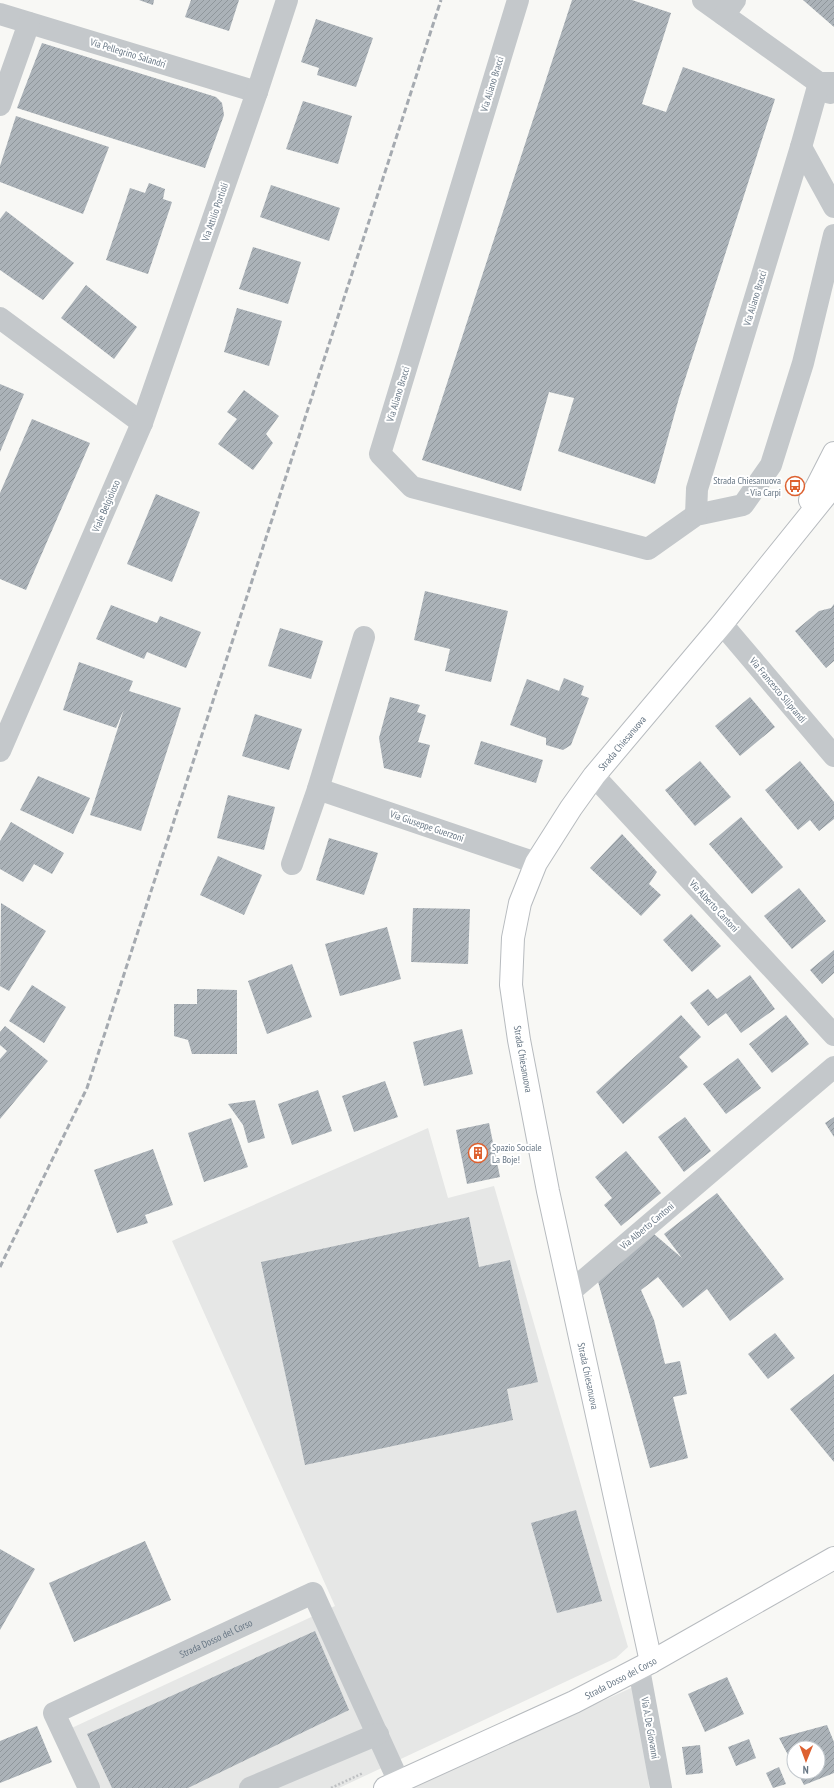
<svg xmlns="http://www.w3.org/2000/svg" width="834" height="1788" font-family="'PT Sans Narrow',sans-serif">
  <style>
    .built { fill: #e6e7e6 }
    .building { fill: url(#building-hatch) }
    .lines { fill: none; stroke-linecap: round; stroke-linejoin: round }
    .major-casing { stroke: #b7bbbf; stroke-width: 24 }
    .path { stroke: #bec0c2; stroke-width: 2.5; stroke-dasharray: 2 2; stroke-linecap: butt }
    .minor { stroke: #c4c8cb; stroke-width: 22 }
    .major { stroke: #fff; stroke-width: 22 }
    .rail { stroke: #a5aab0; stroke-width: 3; stroke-dasharray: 6 3; stroke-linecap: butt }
    .labels { text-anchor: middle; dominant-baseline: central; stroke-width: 4; stroke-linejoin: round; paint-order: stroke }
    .street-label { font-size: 10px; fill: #687785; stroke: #fff }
    .poi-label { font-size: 10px; fill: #687785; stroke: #fff; text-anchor: end }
  </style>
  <defs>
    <pattern id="building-hatch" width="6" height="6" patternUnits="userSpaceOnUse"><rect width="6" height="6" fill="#abb2b8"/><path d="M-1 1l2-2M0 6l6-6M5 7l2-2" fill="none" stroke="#8f969b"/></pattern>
  </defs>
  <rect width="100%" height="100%" fill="#f8f8f5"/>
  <!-- built -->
  <g class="built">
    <polygon points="428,1128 448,1198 494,1186 628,1647 616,1658 339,1788 98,1788 63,1732 335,1606 172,1241"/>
    <polygon points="642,1683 649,1788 411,1788"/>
  </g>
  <!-- building -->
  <g class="building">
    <polygon points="139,0 154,0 153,5"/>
    <polygon points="191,0 239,0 229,31 185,17"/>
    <polygon points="572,0 632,0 671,13 642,104 666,112 683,67 775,99 679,398 655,484 558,451 574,398 549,392 521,491 422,460"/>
    <polygon points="803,0 834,0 834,27"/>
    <polygon points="316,19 373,38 356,87 317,75 319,68 301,62"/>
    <polygon points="42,43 216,97 222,103 224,115 205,168 17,108"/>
    <polygon points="303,101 352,116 338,164 286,149"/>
    <polygon points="16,116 109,147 83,214 0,182 0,166"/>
    <polygon points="149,183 165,189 163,199 172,202 148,274 106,260 130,188 145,193"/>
    <polygon points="271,185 340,208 329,241 260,217"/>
    <polygon points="6,211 74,263 43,300 0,270 0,219"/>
    <polygon points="253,247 301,262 288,304 239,289"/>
    <polygon points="86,285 137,327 114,359 61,318"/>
    <polygon points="237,308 282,321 269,366 224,352"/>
    <polygon points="0,384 24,394 0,452"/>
    <polygon points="244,390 279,416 266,434 273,443 253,470 218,444 237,419 227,412"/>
    <polygon points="32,419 90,443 26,590 0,579 0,493"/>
    <polygon points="156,494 200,512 172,582 127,564"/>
    <polygon points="425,591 508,611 491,682 445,671 450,649 414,640"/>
    <polygon points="834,604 834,661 826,668 795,631 819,611 831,608"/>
    <polygon points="111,605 157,623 160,616 201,632 186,668 147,652 144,659 96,639"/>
    <polygon points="280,628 323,641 311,679 268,666"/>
    <polygon points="79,662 133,681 129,691 181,708 141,831 90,815 124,709 116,728 63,710"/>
    <polygon points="564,678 584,686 581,695 589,698 571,745 563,750 546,745 546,738 510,725 527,679 559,691"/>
    <polygon points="390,697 420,705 417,712 426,715 418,742 430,745 421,778 384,768 379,738"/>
    <polygon points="750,697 775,727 740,756 715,726"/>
    <polygon points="255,714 302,729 289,770 242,756"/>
    <polygon points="481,741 543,760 536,783 474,764"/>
    <polygon points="700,761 731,797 695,826 665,790"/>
    <polygon points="800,761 834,802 834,819 819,831 810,820 798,830 765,790"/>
    <polygon points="38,776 90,798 73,834 20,810"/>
    <polygon points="228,795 275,807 264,850 217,838"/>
    <polygon points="741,817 783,867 752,894 709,844"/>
    <polygon points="11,822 64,853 52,874 34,864 23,882 0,869 0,841"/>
    <polygon points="622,834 657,872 649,884 661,895 641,916 590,868"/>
    <polygon points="329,838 378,853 364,895 316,880"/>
    <polygon points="218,856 262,875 244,915 200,895"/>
    <polygon points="799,888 826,921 792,949 764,916"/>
    <polygon points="1,903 46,931 9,991 0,986"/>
    <polygon points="413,908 470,909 468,964 411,962"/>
    <polygon points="691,914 721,946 692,972 663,940"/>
    <polygon points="387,927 401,979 340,996 325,944"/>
    <polygon points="834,950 834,973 822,984 810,970"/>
    <polygon points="292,964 312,1017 267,1034 248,981"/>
    <polygon points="750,975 775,1009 741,1033 726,1013 708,1026 690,1003 708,989 717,999"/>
    <polygon points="32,985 66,1007 44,1043 9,1021"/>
    <polygon points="197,989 237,990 237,1054 192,1054 188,1040 174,1036 174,1004 197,1004"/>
    <polygon points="681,1015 701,1037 679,1057 688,1067 623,1124 596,1092"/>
    <polygon points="786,1015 809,1044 772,1073 749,1044"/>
    <polygon points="5,1026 48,1061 0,1119 0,1059 7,1051 0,1045 0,1032"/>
    <polygon points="462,1029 473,1074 424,1086 413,1042"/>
    <polygon points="738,1058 761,1088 726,1114 703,1084"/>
    <polygon points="385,1081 398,1117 354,1132 342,1096"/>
    <polygon points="318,1090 332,1131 292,1145 278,1104"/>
    <polygon points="255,1100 265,1138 248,1143 243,1125 228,1104"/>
    <polygon points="685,1117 711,1151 684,1172 658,1137"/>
    <polygon points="834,1117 834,1137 825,1123"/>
    <polygon points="231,1118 248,1167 204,1182 188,1133"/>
    <polygon points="489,1123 500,1177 467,1184 456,1130"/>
    <polygon points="153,1149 173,1205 145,1215 148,1223 117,1233 94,1170"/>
    <polygon points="626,1151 661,1193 621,1226 604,1205 612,1198 595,1177"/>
    <polygon points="717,1193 784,1279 730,1321 707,1289 683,1308 658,1277 641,1290 654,1320 665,1364 680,1361 687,1394 673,1397 688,1458 650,1468 597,1278 654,1234 682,1258 664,1234"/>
    <polygon points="469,1217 479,1267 510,1260 538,1382 507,1389 513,1420 305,1465 261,1262"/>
    <polygon points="775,1333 795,1358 768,1379 748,1354"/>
    <polygon points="834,1374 834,1462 790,1409"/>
    <polygon points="576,1510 602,1601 557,1613 531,1523"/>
    <polygon points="145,1541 171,1600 74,1642 49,1583"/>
    <polygon points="0,1549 35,1569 0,1630"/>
    <polygon points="315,1631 349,1710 188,1788 112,1788 87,1734"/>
    <polygon points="727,1677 744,1714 705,1732 688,1694"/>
    <polygon points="827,1725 834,1742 834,1773 804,1785 797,1772 818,1772 818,1748 794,1748 794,1766 779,1738"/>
    <polygon points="37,1726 52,1762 0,1783 0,1741"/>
    <polygon points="749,1739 756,1758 736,1766 728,1747"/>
    <polygon points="700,1745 703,1773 686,1775 682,1747"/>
    <polygon points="779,1767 786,1784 773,1788 766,1773"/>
  </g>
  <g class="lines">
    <defs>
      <g id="major">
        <polyline points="810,500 834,453"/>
        <path id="s2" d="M651,1662L548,1191L519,1040L511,985L513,938L520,903L536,863L571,808L594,776L722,624L834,485"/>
        <path id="s3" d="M385,1788L574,1702L651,1662L834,1558"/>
      </g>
    </defs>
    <!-- major casing -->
    <use href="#major" class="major-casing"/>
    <!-- path -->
    <polyline class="path" points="331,1788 363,1773"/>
    <!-- minor -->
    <g class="minor">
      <polyline points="518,0 380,454 412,487 648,549 696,515 743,505 771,465 803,363 834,235"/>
      <polyline points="703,0 819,83 830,93"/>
      <polyline points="0,14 257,92"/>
      <polyline points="724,15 735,0"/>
      <polyline points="0,105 29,23"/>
      <polyline points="801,147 834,207"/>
      <polyline points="0,318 142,423"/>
      <polyline points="696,515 697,489 801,147 819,83 834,83"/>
      <polyline points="722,624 834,756"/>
      <polyline points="0,751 142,423 257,92 287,0"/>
      <polyline points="594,776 834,1035"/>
      <polyline points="318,789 536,863"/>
      <polyline points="292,864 318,789 364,637"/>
      <polyline points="570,1292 834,1067"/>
      <polyline points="639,1669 661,1788"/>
      <path id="s1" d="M89,1788L54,1713L313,1593L399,1782"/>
      <polyline points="250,1788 378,1734"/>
    </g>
    <!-- major -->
    <use href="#major" class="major"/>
    <!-- rail -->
    <polyline class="rail" points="0,1267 87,1088 441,0"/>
  </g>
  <!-- icons -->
  <defs>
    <symbol id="bus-ring" viewBox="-11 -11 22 22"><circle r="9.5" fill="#fff" stroke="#dd6130" stroke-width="1.5"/><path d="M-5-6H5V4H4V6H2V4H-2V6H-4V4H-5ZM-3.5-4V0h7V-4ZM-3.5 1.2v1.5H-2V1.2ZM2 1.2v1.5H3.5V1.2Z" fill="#dd6130"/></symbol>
    <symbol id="building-ring" viewBox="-11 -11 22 22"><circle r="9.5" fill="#fff" stroke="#dd6130" stroke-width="1.5"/><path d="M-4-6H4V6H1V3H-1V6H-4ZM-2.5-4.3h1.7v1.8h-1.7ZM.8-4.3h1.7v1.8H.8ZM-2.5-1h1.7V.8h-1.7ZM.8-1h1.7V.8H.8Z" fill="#dd6130"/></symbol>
  </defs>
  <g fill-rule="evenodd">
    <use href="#bus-ring" x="784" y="475" width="22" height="22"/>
    <use href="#building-ring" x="467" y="1142" width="22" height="22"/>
  </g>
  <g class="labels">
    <!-- street labels -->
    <g class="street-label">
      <text transform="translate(128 53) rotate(17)">Via Pellegrino Salandri</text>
      <text transform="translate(492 84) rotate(-73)">Via Aliano Bracci</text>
      <text transform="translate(215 212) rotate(-71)">Via Attilio Portioli</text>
      <text transform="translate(755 298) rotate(-73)">Via Aliano Bracci</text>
      <text transform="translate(398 394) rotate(-73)">Via Aliano Bracci</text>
      <text transform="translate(106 506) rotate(-67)">Viale Belgioioso</text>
      <text transform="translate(778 690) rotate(50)">Via Francesco Siliprandi</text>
      <text stroke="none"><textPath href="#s2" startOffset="965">Strada Chiesanuova</textPath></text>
      <text transform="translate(427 826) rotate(19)">Via Giuseppe Guerzoni</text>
      <text transform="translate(714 906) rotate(47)">Via Alberto Cantoni</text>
      <text transform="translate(523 1059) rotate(80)">Strada Chiesanuova</text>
      <text transform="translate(647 1226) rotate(-40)">Via Alberto Cantoni</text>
      <text transform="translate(588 1376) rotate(78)">Strada Chiesanuova</text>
      <text stroke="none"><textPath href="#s1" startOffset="261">Strada Dosso del Corso</textPath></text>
      <text stroke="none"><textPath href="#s3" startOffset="260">Strada Dosso del Corso</textPath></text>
      <text transform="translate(650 1728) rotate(80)">Via A. De Giovanni</text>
    </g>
    <!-- poi labels -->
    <g class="poi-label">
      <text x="781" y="480">Strada Chiesanuova<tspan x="781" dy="12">- Via Carpi</tspan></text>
      <text x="492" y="1147" text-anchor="start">Spazio Sociale<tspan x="492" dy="12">La Boje!</tspan></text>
    </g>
  </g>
  <!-- north arrow -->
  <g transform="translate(806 1760) rotate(181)"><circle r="19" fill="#ffffff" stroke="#c3c9ce"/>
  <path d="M0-3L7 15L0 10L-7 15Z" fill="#dd6130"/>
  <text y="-6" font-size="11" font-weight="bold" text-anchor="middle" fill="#687785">N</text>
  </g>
</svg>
